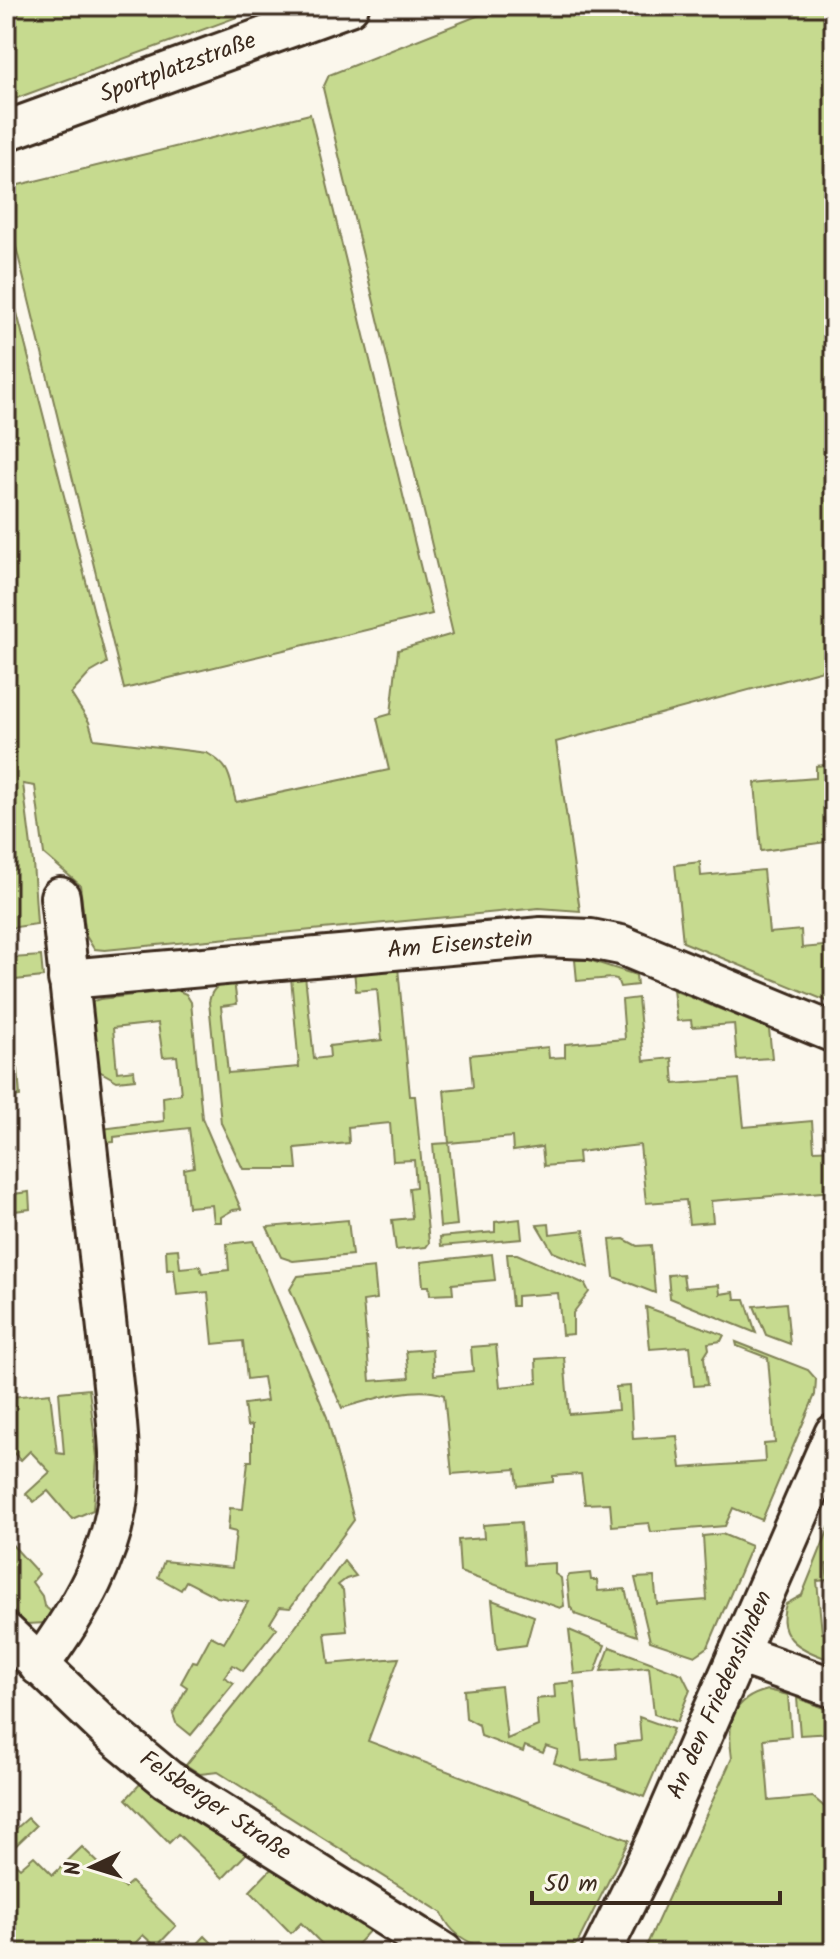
<svg xmlns="http://www.w3.org/2000/svg" width="840" height="1959" font-family="Kalam,sans-serif">
  <style>
    .green { fill: #c6da8f; stroke: #808256; stroke-width: 2 }
    .lines { fill: none; stroke-linecap: round; stroke-linejoin: round }
    .minor-casing { stroke: #3b2a1e; stroke-width: 44 }
    .minor { stroke: #fbf7ec; stroke-width: 38 }
    .labels { text-anchor: middle; dominant-baseline: central; stroke-width: 6; stroke-linejoin: round; paint-order: stroke }
    .street-label { font-size: 24px; fill: #3b2a1e; stroke: #fbf7ec }
  </style>
  <rect width="100%" height="100%" fill="#fbf7ec"/>
  <filter id="ink" filterUnits="userSpaceOnUse"><feTurbulence type="fractalNoise" baseFrequency=".0125" numOctaves="2"/><feDisplacementMap in="SourceGraphic" scale="16" xChannelSelector="R" yChannelSelector="G"/><feConvolveMatrix kernelMatrix="1 2 1 2 8 2 1 2 1" color-interpolation-filters="sRGB"/></filter>
  <g filter="url(#ink)">
    <!-- green -->
    <g class="green">
      <polygon points="6,6 267,6 6,102"/>
      <path d="M502,6H834V667L556,742L580,911L539,908L105,950L94,949L86,936L80,885L44,854L35,786L23,784L33,862L37,924L9,928L12,958L41,956L43,977L6,981V270L107,663L90,673L71,694L89,722L94,739L207,753C232,767 229,778 236,802L389,770L377,718L391,714L398,650L453,634L323,88L329,75Z"/>
      <polygon points="310,114 432,614 124,689 6,206 6,188"/>
      <polygon points="834,764 834,841 761,851 755,783 816,778 816,766"/>
      <polygon points="700,862 701,876 763,870 769,933 801,930 802,948 834,945 834,1004 683,942 675,865"/>
      <polygon points="575,960 589,960 636,975 637,985 620,987 617,979 612,978 577,981"/>
      <path d="M398,967L410,1096H415L429,1243L426,1247L396,1250L392,1220L412,1218L409,1188L416,1187L414,1160L393,1161L390,1123L348,1127L349,1143L295,1148L297,1169H243L221,1123L209,1002C212,986 220,984 234,981L237,1004L221,1006L228,1073L299,1067L291,977L305,975L314,1059L330,1057L329,1046L382,1040L377,989L356,991L354,970Z"/>
      <polygon points="177,990 186,994 191,1002 202,1118 241,1209 233,1210 221,1217 221,1222 214,1222 212,1205 188,1207 184,1169 194,1167 189,1128 114,1137 114,1142 103,1143 101,1129 164,1121 163,1097 181,1094 177,1056 163,1057 158,1023 113,1028 117,1072 134,1070 135,1079 117,1081 94,1068 90,1002 100,999"/>
      <polygon points="673,990 769,1029 772,1058 737,1060 734,1024 692,1027 691,1020 677,1021"/>
      <polygon points="638,998 644,1061 672,1058 674,1084 739,1079 744,1127 812,1121 814,1150 834,1149 834,1191 711,1201 713,1222 689,1224 686,1200 646,1203 640,1145 578,1152 579,1163 544,1166 542,1147 513,1151 512,1137 449,1143 457,1225 440,1227 433,1144 449,1143 444,1090 473,1087 470,1055 548,1047 549,1058 565,1057 565,1044 625,1039 622,1000"/>
      <polygon points="18,1069 20,1096 6,1098 6,1070"/>
      <polygon points="29,1192 30,1209 6,1212 6,1195"/>
      <polygon points="520,1219 522,1239 441,1246 440,1237 495,1232 495,1222"/>
      <polygon points="348,1220 352,1255 293,1261 281,1257 267,1227"/>
      <polygon points="549,1224 550,1234 584,1230 589,1267 553,1252 537,1225"/>
      <polygon points="624,1239 637,1246 651,1245 655,1293 614,1277 610,1240"/>
      <polygon points="253,1241 327,1417 354,1520 290,1608 280,1607 270,1623 277,1628 243,1671 233,1665 224,1677 234,1683 191,1735 176,1723 173,1714 187,1687 181,1683 193,1661 197,1662 211,1636 224,1643 248,1602 217,1597 186,1581 181,1590 158,1577 164,1561 232,1568 236,1532 228,1530 230,1508 243,1509 248,1461 252,1461 252,1425 247,1426 244,1404 267,1401 263,1377 247,1379 243,1341 213,1344 208,1292 177,1295 174,1269 167,1270 166,1250 178,1249 180,1268 200,1266 202,1273 229,1270 227,1244"/>
      <polygon points="492,1254 495,1280 452,1284 453,1294 430,1295 429,1286 423,1286 421,1262"/>
      <polygon points="507,1254 517,1254 585,1284 589,1292 573,1313 573,1334 562,1335 558,1293 517,1296 517,1306 512,1306"/>
      <path d="M374,1268L377,1299L363,1301L370,1381L409,1378L406,1351L432,1349L434,1375L473,1371L471,1347L496,1345L500,1387L537,1383L536,1359L564,1357L569,1414L618,1410L616,1387L630,1386L633,1439L677,1436L681,1468L765,1462L764,1444L775,1443L768,1358L737,1346L736,1342L808,1370L816,1379L815,1395L762,1520L733,1508L725,1526L651,1532L649,1523L612,1526L610,1503L585,1504L581,1474L553,1476V1482L518,1486L516,1469L452,1474L444,1395C416,1384 370,1400 342,1408L290,1289L298,1276Z"/>
      <polygon points="683,1274 685,1288 719,1285 720,1294 734,1292 735,1299 745,1299 756,1333 670,1298 668,1275"/>
      <polygon points="786,1303 790,1344 766,1335 754,1306"/>
      <polygon points="646,1307 724,1335 721,1341 708,1343 709,1349 704,1357 707,1385 694,1386 690,1346 650,1349"/>
      <polygon points="6,1384 11,1397 50,1393 57,1453 64,1454 59,1392 89,1389 97,1458 93,1510 72,1519 48,1491 34,1502 26,1494 50,1472 30,1451 21,1460 6,1446"/>
      <path d="M834,1516V1563L826,1564L828,1580L817,1581L822,1633H834V1661C806,1652 774,1640 786,1604L802,1595Z"/>
      <polygon points="521,1522 524,1565 555,1563 555,1574 561,1578 564,1606 560,1608 460,1572 458,1540 484,1538 483,1525"/>
      <polygon points="722,1534 751,1546 708,1647 695,1656 650,1641 635,1578 654,1577 657,1604 707,1600 703,1536"/>
      <polygon points="6,1538 39,1574 32,1582 42,1596 44,1606 53,1613 47,1623 26,1624 6,1604"/>
      <path d="M344,1561L356,1576L346,1579L338,1585L343,1590L347,1631L325,1633L329,1664L399,1658L368,1741L629,1840L578,1942L567,1953C526,1953 460,1959 442,1913L218,1772L200,1774L186,1765L280,1648Z"/>
      <polygon points="590,1573 591,1580 597,1580 598,1591 625,1589 637,1636 577,1615 570,1607 567,1577 570,1575"/>
      <polygon points="492,1600 534,1616 526,1645 497,1649"/>
      <polygon points="569,1630 605,1645 595,1672 574,1674"/>
      <polygon points="610,1647 682,1674 690,1690 677,1722 654,1714 649,1667 601,1671"/>
      <polygon points="574,1682 582,1761 616,1758 615,1744 641,1741 639,1717 673,1729 644,1797 554,1763 558,1750 546,1746 543,1753 525,1746 523,1752 481,1736 479,1725 466,1718 464,1690 501,1686 507,1739 538,1726 536,1699 555,1697 554,1684"/>
      <path d="M768,1690L788,1695L791,1736L764,1739L769,1801L813,1797L827,1809H834V1953H643L732,1758C727,1724 730,1699 768,1690Z"/>
      <polygon points="797,1698 834,1712 834,1733 800,1735"/>
      <polygon points="140,1784 248,1852 223,1878 178,1834 169,1843 126,1799"/>
      <polygon points="28,1818 36,1826 6,1855 20,1868 34,1856 53,1875 82,1847 124,1888 131,1882 176,1926 156,1947 143,1935 126,1953 6,1953 6,1831 10,1834"/>
      <polygon points="273,1867 372,1928 349,1953 331,1953 301,1923 291,1933 250,1891"/>
      <polygon points="205,1936 222,1953 189,1953"/>
    </g>
    <g class="lines">
      <defs>
        <g id="minor">
          <polyline points="6,131 349,6"/>
          <polyline points="68,979 541,937 591,939 621,945 834,1033"/>
          <polyline points="6,1633 109,1731 167,1779 444,1953"/>
          <polyline points="738,1654 834,1688"/>
          <path d="M39,1666C78,1612 114,1555 119,1487C121,1462 118,1437 116,1412L60,897"/>
          <polyline points="601,1953 655,1844 834,1434"/>
        </g>
      </defs>
      <!-- minor casing -->
      <use href="#minor" class="minor-casing"/>
      <!-- minor -->
      <use href="#minor" class="minor"/>
    </g>
  </g>
  <g class="labels">
    <!-- street labels -->
    <g class="street-label">
      <text transform="translate(178 68) rotate(-20)">Sportplatzstraße</text>
      <text transform="translate(460 945) rotate(-5)">Am Eisenstein</text>
      <text transform="translate(720 1695) rotate(-66)">An den Friedenslinden</text>
      <text transform="translate(215 1806) rotate(34)">Felsberger Straße</text>
    </g>
  </g>
  <!-- margin -->
  <rect width="840" height="1959" fill="none" stroke="#fbf7ec" stroke-width="32"/>
  <rect x="16" y="16" width="808" height="1927" fill="none" stroke="#3b2a1e" stroke-width="3" filter="url(#ink)"/>
  <!-- north arrow -->
  <g transform="translate(92 1867) rotate(266)" stroke="#fbf7ec" stroke-width="6" paint-order="stroke">
  <path d="M0-6L14 30L0 20L-14 30Z" fill="#3b2a1e"/>
  <text y="-12" font-size="22" font-weight="bold" text-anchor="middle" fill="#3b2a1e">N</text>
  </g>
  <!-- scale -->
  <path d="M532 1891v12h248v-12" fill="none" stroke="#3b2a1e" stroke-width="4"/>
  <text x="544" y="1891" font-size="24" fill="#3b2a1e" stroke="#fbf7ec" stroke-width="6" paint-order="stroke">50 m</text>
</svg>
